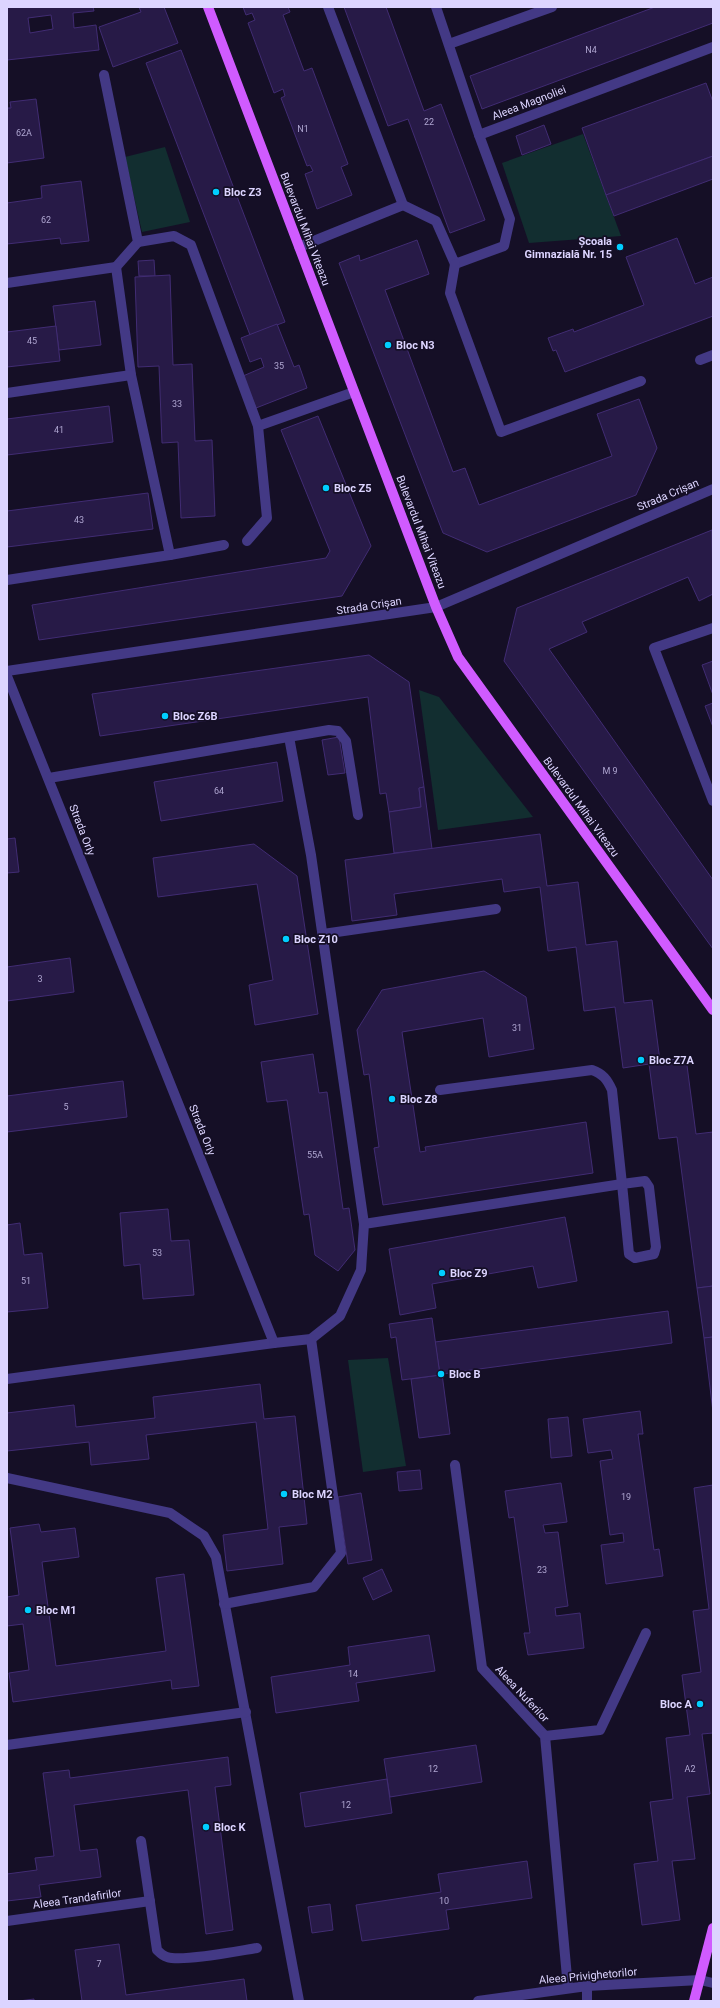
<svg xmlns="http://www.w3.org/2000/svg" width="720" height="2008" font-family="Roboto,sans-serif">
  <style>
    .green { fill: #122e30 }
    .building { fill: #271a47; stroke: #412c73; fill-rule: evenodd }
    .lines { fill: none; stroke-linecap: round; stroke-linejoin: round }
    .minor { stroke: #433985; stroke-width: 10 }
    .major { stroke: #d05bff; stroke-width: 10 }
    .poi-dot { fill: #00ceff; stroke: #150f26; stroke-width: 1.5 }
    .labels { text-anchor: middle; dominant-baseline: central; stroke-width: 3.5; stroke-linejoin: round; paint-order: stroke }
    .number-label { font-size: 9px; fill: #afa6d1 }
    .street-label { font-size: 11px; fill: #dcd4ff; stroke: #150f26 }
    .poi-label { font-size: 11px; font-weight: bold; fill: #dcd4ff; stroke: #150f26; text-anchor: start }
  </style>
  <rect width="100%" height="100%" fill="#150f26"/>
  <!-- green -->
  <g class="green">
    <polygon points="583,134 621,236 529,243 502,163"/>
    <polygon points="165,147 190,222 142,232 125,157"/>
    <polygon points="419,690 439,697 533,817 438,830"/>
    <polygon points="388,1358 406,1466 363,1472 348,1360"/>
  </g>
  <!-- building -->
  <g class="building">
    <path d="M7,7H93L94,11L73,13L74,28L96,25L99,50L7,60ZM51,15L53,29L30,33L28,18Z"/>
    <polygon points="139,7 164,7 178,43 113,67 99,27 141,12"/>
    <polygon points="243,7 288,7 290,12 283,15 304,71 312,68 348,164 341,167 352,195 317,209 305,174 313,171 310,165 307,166 281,98 285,96 283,89 274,93 248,23 255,20 252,13 246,15"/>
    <polygon points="344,7 386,7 424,111 441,104 485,220 450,233 408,119 388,126"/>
    <polygon points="655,7 713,7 713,23 482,109 470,76"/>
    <polygon points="181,50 285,322 250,335 146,63"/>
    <polygon points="706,83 713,102 713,156 606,195 582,128"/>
    <polygon points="36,99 44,158 7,163 7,108 11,108 10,102"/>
    <polygon points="544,125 551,144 522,155 516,136"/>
    <polygon points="713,156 713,179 614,216 606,195"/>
    <polygon points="81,181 89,241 61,244 60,238 7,244 7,203 42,198 41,186"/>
    <polygon points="677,238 695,284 713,277 713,316 565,372 556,350 553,351 548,338 573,329 574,332 644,305 626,257"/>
    <polygon points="417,240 429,274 385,290 453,472 465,468 479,505 612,456 597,414 639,399 657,448 636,495 487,552 443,533 339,263 359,255 360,261"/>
    <polygon points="154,260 155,276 139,276 138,261"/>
    <polygon points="170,275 173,365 192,364 195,441 212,440 215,516 181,518 178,442 162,443 159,366 138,367 135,277"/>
    <polygon points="95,301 101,345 59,350 53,306"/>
    <polygon points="277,324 294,367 299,365 307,388 256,408 243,376 264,367 261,358 250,362 241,338"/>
    <polygon points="56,326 60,361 7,367 7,332"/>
    <polygon points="109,406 113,442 7,455 7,419"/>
    <polygon points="318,416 371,546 342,596 39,640 32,605 326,558 330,551 281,430"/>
    <polygon points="148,493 153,529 7,547 7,511"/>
    <polygon points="712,530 713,594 699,601 688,577 582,622 587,632 549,649 713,880 713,949 504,661 517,608"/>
    <polygon points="369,655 409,682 424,787 419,788 421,807 389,812 386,793 380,794 368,697 100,736 92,694"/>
    <polygon points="713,661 713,695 702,665"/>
    <polygon points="713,703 713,727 705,706"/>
    <polygon points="339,737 345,773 328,775 322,740"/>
    <polygon points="277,762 283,801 161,821 154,782"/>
    <polygon points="424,787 432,849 394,853 389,812 421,807 419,788"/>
    <polygon points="540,834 547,886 578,882 586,945 617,941 624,1003 652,1000 660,1061 686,1058 696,1134 713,1132 713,1286 697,1288 677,1137 659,1139 649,1064 623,1068 615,1007 584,1011 576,947 548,951 540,887 504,892 502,879 394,894 397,915 352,921 345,860"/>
    <polygon points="15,838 19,872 7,873 7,839"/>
    <polygon points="254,844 297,876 318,1014 255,1025 249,985 273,980 257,884 158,897 153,858"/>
    <polygon points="70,958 74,992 7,1001 7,967"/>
    <polygon points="484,971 526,997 534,1049 489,1057 483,1018 402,1032 420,1152 426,1151 425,1147 586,1122 593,1173 383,1205 374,1148 379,1147 369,1074 364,1075 357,1030 382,990"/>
    <polygon points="313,1054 319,1093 327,1092 343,1209 349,1208 355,1250 338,1271 315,1255 309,1214 304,1215 287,1100 267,1102 261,1062"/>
    <polygon points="123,1081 127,1117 7,1132 7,1096"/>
    <polygon points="168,1209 171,1241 189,1240 194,1295 143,1299 140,1264 124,1266 120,1213"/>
    <polygon points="565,1217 577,1281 538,1288 533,1266 432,1284 436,1308 400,1315 389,1249"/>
    <polygon points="20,1223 24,1255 42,1253 48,1308 7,1312 7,1225"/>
    <polygon points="713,1286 713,1337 704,1338 697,1288"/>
    <polygon points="668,1311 672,1343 442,1374 450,1434 419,1438 411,1379 440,1375 435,1342"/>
    <polygon points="432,1318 440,1375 402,1380 396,1337 391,1338 389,1324"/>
    <polygon points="713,1337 713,1412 704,1338"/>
    <polygon points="260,1384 264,1419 295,1416 307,1524 279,1527 283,1564 227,1571 223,1535 268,1529 256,1422 146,1435 149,1459 91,1465 89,1442 7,1451 7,1413 74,1405 76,1427 155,1418 153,1397"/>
    <polygon points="640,1411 643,1434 638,1434 654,1550 659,1549 663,1576 606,1584 601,1545 624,1542 623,1533 610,1535 600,1461 613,1459 611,1450 588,1453 583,1419"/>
    <polygon points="568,1417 572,1456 551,1458 548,1419"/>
    <polygon points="420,1470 422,1489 399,1491 397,1472"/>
    <polygon points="561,1483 567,1522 543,1525 545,1533 558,1532 568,1606 555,1608 556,1616 580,1613 584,1648 528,1655 524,1633 530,1633 514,1517 509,1518 505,1491"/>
    <polygon points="713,1485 713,1733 702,1734 710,1794 687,1797 695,1859 672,1861 680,1920 642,1925 634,1864 658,1861 650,1802 673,1799 666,1738 690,1735 682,1675 701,1672 693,1611 709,1609 694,1488"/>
    <polygon points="361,1493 372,1560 348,1564 338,1497"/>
    <polygon points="39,1524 41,1532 75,1528 79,1557 42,1562 56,1666 166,1651 156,1578 184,1574 199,1686 172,1689 171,1680 13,1702 9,1673 29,1670 23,1624 7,1626 7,1597 19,1595 10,1528"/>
    <polygon points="382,1569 392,1591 373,1600 363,1578"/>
    <polygon points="429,1635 435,1671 356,1683 359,1701 276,1713 271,1677 350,1665 348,1647"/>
    <polygon points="476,1745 482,1782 390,1797 384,1759"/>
    <polygon points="228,1757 231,1785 215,1787 233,1930 206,1934 188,1790 74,1805 80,1851 97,1849 101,1877 39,1885 41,1897 7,1901 7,1874 37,1870 35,1858 54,1856 43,1773 69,1770 70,1778"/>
    <polygon points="387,1779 392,1813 305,1827 300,1793"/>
    <polygon points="527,1861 532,1898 446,1910 449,1929 362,1941 356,1905 441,1892 438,1874"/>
    <polygon points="330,1904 333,1930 312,1933 308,1907"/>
    <polygon points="119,1944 126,1995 244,1979 247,2001 82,2001 75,1950"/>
    <polygon points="34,1999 34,2001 19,2001"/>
  </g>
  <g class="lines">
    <!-- minor -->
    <g class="minor">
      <polyline points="328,7 403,205"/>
      <polyline points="436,7 479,135 713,47"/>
      <polyline points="449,44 552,7"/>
      <polyline points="104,75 138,242 116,267"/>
      <polyline points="138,242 174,236 191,245 258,426 267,518 247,541"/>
      <polyline points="299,247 403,205 436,221 455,264 504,246 510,219 479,135"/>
      <polyline points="455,264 450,293 501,432 641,381"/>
      <polyline points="7,283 116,267 131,375 170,555"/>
      <polyline points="700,360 713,355"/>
      <polyline points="7,393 131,375"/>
      <polyline points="258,426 354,392"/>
      <polyline points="7,580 170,555 224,545"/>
      <polyline points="713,628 654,648 713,801"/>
      <polyline points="7,671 436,607 713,489"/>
      <polyline points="7,676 274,1343 7,1379"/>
      <polyline points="289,737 311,855 364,1224"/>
      <polyline points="49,778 329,730 338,731 346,741 358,815"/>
      <polyline points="323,934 496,909"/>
      <polygon points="645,1181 649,1187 656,1247 654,1254 635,1258 629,1254 622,1184"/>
      <path d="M274,1343L311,1339L340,1316L361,1270L364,1224L622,1184L612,1090C607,1079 603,1074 592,1070L440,1090"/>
      <polyline points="455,1465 482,1668 545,1736 568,1988"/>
      <polyline points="7,1478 170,1513 204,1536 216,1557 299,2001"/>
      <polyline points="224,1604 314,1587 341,1553 311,1339"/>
      <polyline points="545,1736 600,1730 646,1633"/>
      <polyline points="7,1745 246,1712"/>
      <path d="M141,1841L157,1950C160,1953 163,1956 167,1957C182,1962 238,1951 257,1948"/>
      <polyline points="7,1921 150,1901"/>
      <polyline points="587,1986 587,2001"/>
      <polyline points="478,2001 587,1986 700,1980 713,1983"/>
    </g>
    <!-- major -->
    <g class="major">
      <polyline points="208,7 436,607 458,657 713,1010"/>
      <polyline points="694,2001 713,1928"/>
    </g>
  </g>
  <!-- markers -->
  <g class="poi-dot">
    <circle cx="216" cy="192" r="4"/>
    <circle cx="620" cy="247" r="4"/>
    <circle cx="388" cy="345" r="4"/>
    <circle cx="326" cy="488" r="4"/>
    <circle cx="165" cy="716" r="4"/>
    <circle cx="286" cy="939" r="4"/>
    <circle cx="641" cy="1060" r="4"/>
    <circle cx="392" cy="1099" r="4"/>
    <circle cx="442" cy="1273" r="4"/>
    <circle cx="441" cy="1374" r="4"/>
    <circle cx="284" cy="1494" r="4"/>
    <circle cx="28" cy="1610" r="4"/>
    <circle cx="700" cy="1704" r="4"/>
    <circle cx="206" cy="1827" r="4"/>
  </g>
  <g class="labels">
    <!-- number labels -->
    <g class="number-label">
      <text x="591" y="50">N4</text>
      <text x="429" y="122">22</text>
      <text x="303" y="129">N1</text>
      <text x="24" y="133">62A</text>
      <text x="46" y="220">62</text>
      <text x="32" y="341">45</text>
      <text x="279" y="366">35</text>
      <text x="177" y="404">33</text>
      <text x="59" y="430">41</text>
      <text x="79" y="520">43</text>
      <text x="610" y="771">M 9</text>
      <text x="219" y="791">64</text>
      <text x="40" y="979">3</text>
      <text x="517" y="1028">31</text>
      <text x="66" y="1107">5</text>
      <text x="315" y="1155">55A</text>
      <text x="157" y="1253">53</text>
      <text x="26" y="1281">51</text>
      <text x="626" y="1497">19</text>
      <text x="542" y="1570">23</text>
      <text x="353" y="1674">14</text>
      <text x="433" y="1769">12</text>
      <text x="690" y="1769">A2</text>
      <text x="346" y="1805">12</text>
      <text x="444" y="1901">10</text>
      <text x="99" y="1964">7</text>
    </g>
    <!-- street labels -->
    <g class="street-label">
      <text transform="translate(529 103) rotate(-21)">Aleea Magnoliei</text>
      <text transform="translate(305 229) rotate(69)">Bulevardul Mihai Viteazu</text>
      <text transform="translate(668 495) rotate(-23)">Strada Crișan</text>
      <text transform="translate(421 532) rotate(69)">Bulevardul Mihai Viteazu</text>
      <text transform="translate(369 606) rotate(-9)">Strada Crișan</text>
      <text transform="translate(581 807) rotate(54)">Bulevardul Mihai Viteazu</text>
      <text transform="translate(82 830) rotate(69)">Strada Orly</text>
      <text transform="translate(202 1130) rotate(68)">Strada Orly</text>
      <text transform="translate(522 1694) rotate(47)">Aleea Nuferilor</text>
      <text transform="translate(77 1899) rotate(-8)">Aleea Trandafirilor</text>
      <text transform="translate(588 1976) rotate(-5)">Aleea Privighetorilor</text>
    </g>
    <!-- poi labels -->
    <g class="poi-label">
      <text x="224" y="192">Bloc Z3</text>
      <text x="612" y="241" text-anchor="end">Școala<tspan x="612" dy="13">Gimnazială Nr. 15</tspan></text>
      <text x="396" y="345">Bloc N3</text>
      <text x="334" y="488">Bloc Z5</text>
      <text x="173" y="716">Bloc Z6B</text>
      <text x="294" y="939">Bloc Z10</text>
      <text x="649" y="1060">Bloc Z7A</text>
      <text x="400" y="1099">Bloc Z8</text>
      <text x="450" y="1273">Bloc Z9</text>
      <text x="449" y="1374">Bloc B</text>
      <text x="292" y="1494">Bloc M2</text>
      <text x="36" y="1610">Bloc M1</text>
      <text x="692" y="1704" text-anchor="end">Bloc A</text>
      <text x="214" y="1827">Bloc K</text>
    </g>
  </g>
  <!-- border -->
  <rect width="720" height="2008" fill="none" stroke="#dcd4ff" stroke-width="16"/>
</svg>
